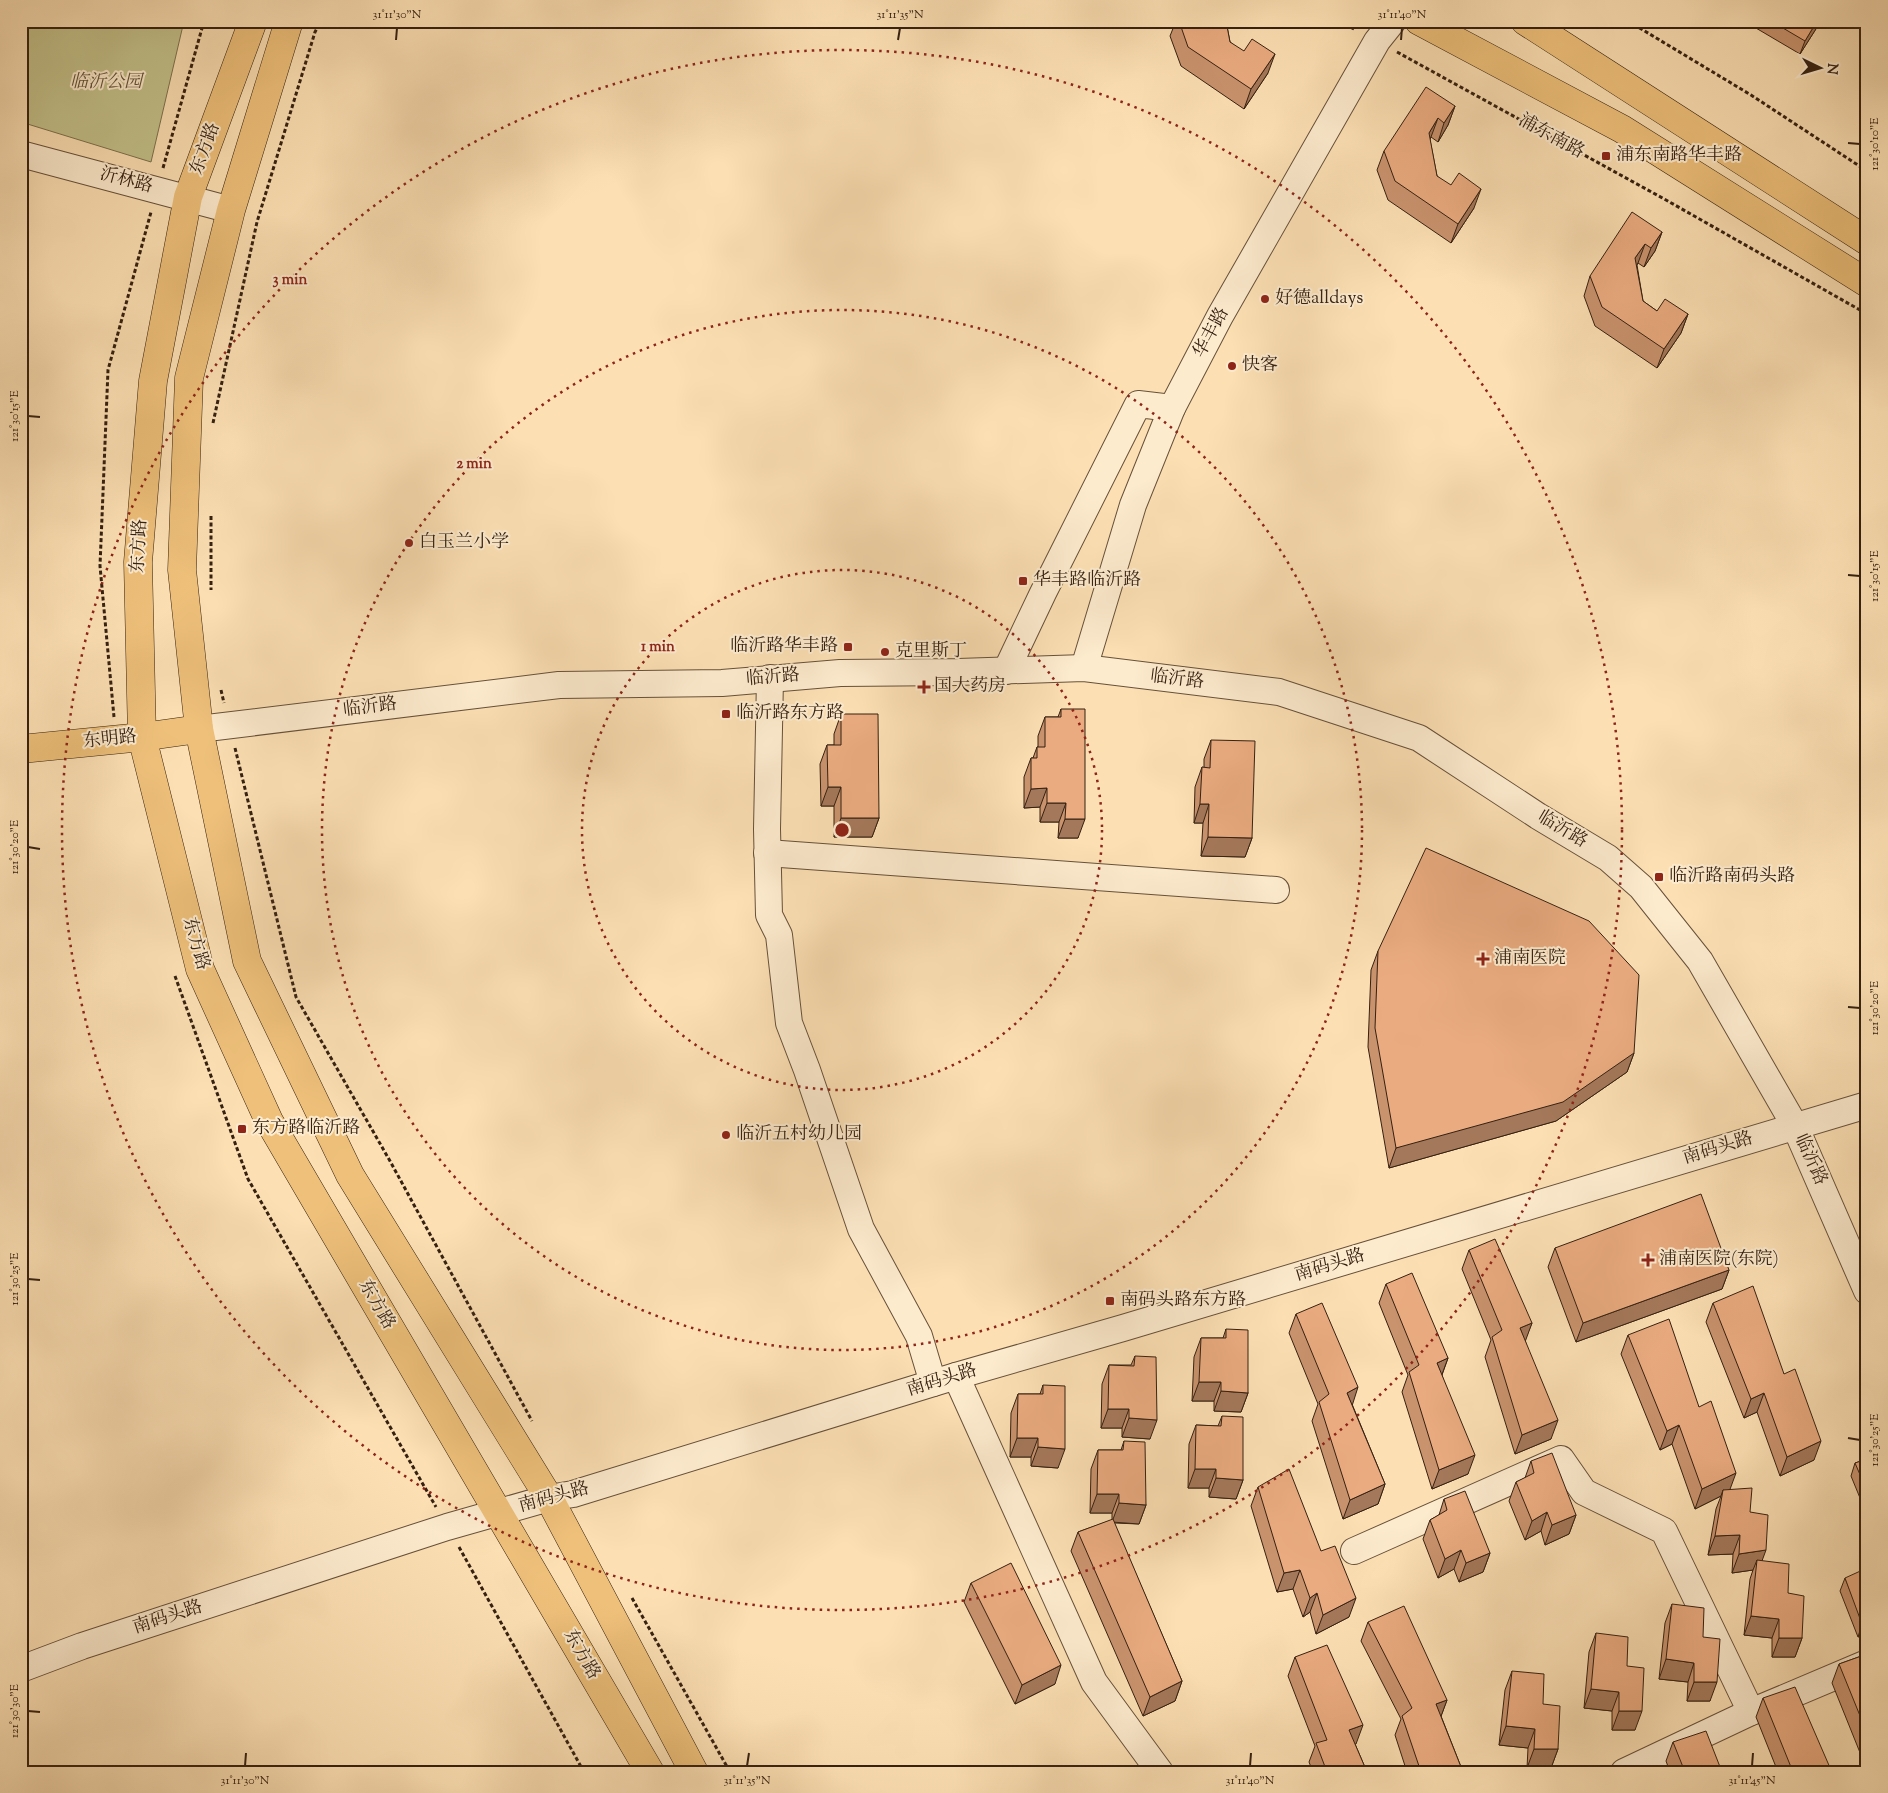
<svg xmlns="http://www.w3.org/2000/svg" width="1888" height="1793" font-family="'Sorts Mill Goudy','Noto Serif SC',serif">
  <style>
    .green { fill: #c3c18a; stroke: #7c704e }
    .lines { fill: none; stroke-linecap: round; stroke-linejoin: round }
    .minor-casing { stroke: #67503a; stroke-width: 28 }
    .major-casing { stroke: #352011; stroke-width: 29 }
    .path { stroke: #352011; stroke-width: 3; stroke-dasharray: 4 2.5; stroke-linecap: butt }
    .minor { stroke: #fdebce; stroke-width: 26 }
    .major { stroke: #eec07a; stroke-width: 28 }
    .wall { fill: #c9936e; stroke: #352011 }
    .shaded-wall { fill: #a4785a; stroke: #352011 }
    .building { fill: #eaab80; stroke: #352011 }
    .ticks { fill: none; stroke: #352011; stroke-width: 2 }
    .ring { fill: none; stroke: #8f2418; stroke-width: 2.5; stroke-dasharray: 2.5 5 }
    .poi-dot { fill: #8f2418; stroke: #fdebce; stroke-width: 2 }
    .labels { text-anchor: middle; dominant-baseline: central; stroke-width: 4; stroke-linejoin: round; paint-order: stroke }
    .park-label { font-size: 18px; font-style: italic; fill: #605035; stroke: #fdebce }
    .street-label { font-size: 18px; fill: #352011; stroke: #fdebce }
    .poi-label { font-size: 18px; fill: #352011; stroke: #fdebce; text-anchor: start }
    .centre { fill: #8f2418; stroke: #fdebce; stroke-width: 2.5 }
    .ring-label { font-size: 15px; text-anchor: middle; font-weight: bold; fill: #8f2418; stroke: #fdebce; stroke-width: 4; stroke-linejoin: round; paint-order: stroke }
    .neatline { fill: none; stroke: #352011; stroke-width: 2 }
    .ticks-label { font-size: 12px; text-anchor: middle; fill: #352011 }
  </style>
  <rect width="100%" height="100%" fill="#fce0b4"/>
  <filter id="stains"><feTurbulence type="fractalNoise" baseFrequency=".004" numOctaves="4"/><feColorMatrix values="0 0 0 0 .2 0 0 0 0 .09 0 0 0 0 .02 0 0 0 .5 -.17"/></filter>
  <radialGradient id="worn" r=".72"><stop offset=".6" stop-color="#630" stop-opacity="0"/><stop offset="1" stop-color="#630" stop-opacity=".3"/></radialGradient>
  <!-- green -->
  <polygon class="green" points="21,21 184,21 151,162 21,122"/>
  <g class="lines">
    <defs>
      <g id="minor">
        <polyline points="21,154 231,210"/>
        <polyline points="1084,668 1133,505 1172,408 1220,316 1377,41 1393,21"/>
        <polyline points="1006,671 1043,593 1138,404 1172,408"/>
        <polyline points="770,678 767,829 769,915 779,935 789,1023 807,1070 861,1229 919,1336 933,1383"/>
        <polyline points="199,729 559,685 722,683 840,673 958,672 1084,668 1279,692 1419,738 1538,816 1608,858 1641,887 1700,961 1795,1126 1867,1291"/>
        <polyline points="767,853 1276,890"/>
        <polyline points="956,1376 1094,1682 1160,1772"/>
        <polyline points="1354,1551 1561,1459 1584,1492 1664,1531 1751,1712"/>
        <polyline points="21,1669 82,1646 447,1527 549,1498 573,1494 956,1376 1123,1328 1867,1105"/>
        <polyline points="1624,1772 1751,1712 1867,1663"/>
      </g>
      <g id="major">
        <polyline points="253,21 188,197 153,381 138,562 142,737 200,969 269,1121 650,1772"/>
        <polyline points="289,21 231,210 189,378 182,570 199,729 247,961 350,1175 549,1498 694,1772"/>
        <polyline points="1419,21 1622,129 1867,283"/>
        <polyline points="1525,21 1867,241"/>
        <polyline points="21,749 142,737 199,729"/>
      </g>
    </defs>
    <!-- minor casing -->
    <use href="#minor" class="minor-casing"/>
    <!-- major casing -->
    <use href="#major" class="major-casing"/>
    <!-- path -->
    <g class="path">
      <polyline points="1339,21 1356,30"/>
      <polyline points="1628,21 1751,95 1867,171"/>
      <polyline points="1397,52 1666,200 1867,314"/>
      <polyline points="163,168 204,21"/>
      <polyline points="213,423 257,222 315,32 321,21"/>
      <polyline points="211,516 211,590"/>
      <polyline points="221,690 224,703"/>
      <polyline points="114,717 100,566 108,370 151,212"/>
      <polyline points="235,748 296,997 390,1161 532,1421"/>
      <polyline points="175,976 248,1179 436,1507"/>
      <polyline points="459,1547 584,1772"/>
      <polyline points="632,1598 730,1772"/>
    </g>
    <!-- minor -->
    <use href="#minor" class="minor"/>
    <!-- major -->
    <use href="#major" class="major"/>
  </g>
  <!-- wall -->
  <g class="wall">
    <polygon points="1176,21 1226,21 1230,42 1268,73 1244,109 1181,66 1170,36"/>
    <polygon points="1744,21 1821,21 1800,54"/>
    <polygon points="1455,106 1448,125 1438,142 1431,137 1430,140 1437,176 1474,208 1451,243 1388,200 1377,170 1384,151"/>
    <polygon points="1662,232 1655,251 1644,267 1638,263 1637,265 1643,301 1657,311 1688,314 1681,333 1657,368 1595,326 1584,296 1590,276"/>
    <polygon points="1061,709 1078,838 1058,838 1059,822 1040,822 1040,807 1024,808 1024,777 1031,758 1033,758 1037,747 1038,747 1038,736 1045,717 1058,717"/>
    <polygon points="841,714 879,818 872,837 834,837 834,806 821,806 820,764 827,745 834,745 834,734"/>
    <polygon points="1211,740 1252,838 1245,857 1201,856 1203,823 1194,823 1195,787 1202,767 1204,768 1204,759"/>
    <polygon points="1378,951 1634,1053 1627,1072 1556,1121 1389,1168 1368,1047 1371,970"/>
    <polygon points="1555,1248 1729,1270 1722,1289 1576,1342 1548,1267"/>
    <polygon points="1469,1250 1532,1323 1525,1340 1551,1439 1515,1454 1485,1357 1491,1340 1462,1269"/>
    <polygon points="1386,1284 1448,1358 1442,1375 1468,1474 1432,1489 1402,1392 1408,1375 1379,1303"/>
    <polygon points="1713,1303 1784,1374 1814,1460 1780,1476 1757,1412 1744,1418 1706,1322"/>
    <polygon points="1296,1314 1352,1404 1385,1484 1378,1504 1343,1519 1312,1421 1318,1404 1289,1333"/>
    <polygon points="1226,1329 1248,1393 1241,1412 1214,1411 1214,1401 1192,1401 1194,1357 1201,1338 1223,1338"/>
    <polygon points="1628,1335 1699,1407 1730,1490 1750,1512 1762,1561 1788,1593 1802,1638 1795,1657 1772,1657 1772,1638 1744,1635 1750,1579 1753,1570 1732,1573 1733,1554 1708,1555 1716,1509 1721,1496 1695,1509 1672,1444 1660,1450 1621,1354"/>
    <polygon points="1135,1356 1150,1439 1122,1437 1122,1428 1101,1428 1102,1384 1109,1365 1131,1365"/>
    <polygon points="1043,1385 1058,1468 1031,1466 1031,1457 1010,1457 1011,1413 1018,1394 1040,1394"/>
    <polygon points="1222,1416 1243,1480 1236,1499 1209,1497 1209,1488 1188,1488 1189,1444 1196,1425 1218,1426"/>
    <polygon points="1124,1441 1146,1505 1139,1524 1114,1523 1182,1681 1175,1701 1143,1716 1071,1551 1078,1532 1112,1520 1112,1513 1090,1513 1091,1469 1098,1450 1121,1450"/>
    <polygon points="1867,1459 1867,1515 1851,1476 1855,1463"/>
    <polygon points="1531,1461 1576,1515 1569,1534 1545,1545 1541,1531 1525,1540 1509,1501 1516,1482 1525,1478"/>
    <polygon points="1258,1487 1321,1551 1349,1617 1316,1634 1310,1612 1303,1617 1293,1589 1277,1592 1251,1506"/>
    <polygon points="1444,1499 1490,1553 1483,1572 1459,1582 1454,1569 1438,1578 1423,1539 1430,1520 1439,1515"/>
    <polygon points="1845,1578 1867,1633 1858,1637 1840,1591"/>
    <polygon points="971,1583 1055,1684 1015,1704 964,1602"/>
    <polygon points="1672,1604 1703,1637 1710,1701 1687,1701 1688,1682 1659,1679 1665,1623"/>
    <polygon points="1368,1622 1447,1700 1441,1716 1463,1772 1407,1772 1395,1735 1401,1719 1361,1641"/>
    <polygon points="1596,1633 1627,1666 1635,1730 1612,1730 1612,1711 1584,1708 1589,1652"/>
    <polygon points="1867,1654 1867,1770 1832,1683 1839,1664"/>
    <polygon points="1295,1657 1356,1744 1355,1744 1367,1772 1313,1772 1309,1762 1315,1746 1288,1676"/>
    <polygon points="1512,1671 1543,1704 1558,1749 1551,1768 1527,1768 1528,1748 1499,1745 1505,1690"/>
    <polygon points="1763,1698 1831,1770 1842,1772 1778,1772 1756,1717"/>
    <polygon points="1673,1742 1722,1772 1670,1772 1666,1761"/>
  </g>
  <!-- shaded-wall -->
  <g class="shaded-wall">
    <polygon points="1817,21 1821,21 1800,54 1805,41"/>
    <polygon points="1275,54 1268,73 1244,109 1251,89"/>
    <polygon points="1455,106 1448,125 1438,142 1444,123"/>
    <polygon points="1438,118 1431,137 1422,152 1429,133"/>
    <polygon points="1481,189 1474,208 1451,243 1458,224"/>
    <polygon points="1662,232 1655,251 1644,267 1651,248"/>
    <polygon points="1645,244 1638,263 1629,277 1635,258"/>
    <polygon points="1688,314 1681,333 1657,368 1664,349"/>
    <polygon points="828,787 841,787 834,806 821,806"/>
    <polygon points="1047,788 1040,807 1024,808 1031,789"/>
    <polygon points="1047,803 1066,803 1059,822 1040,822"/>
    <polygon points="1200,804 1209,804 1203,823 1194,823"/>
    <polygon points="841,818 879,818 872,837 834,837"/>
    <polygon points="1065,819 1085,819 1078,838 1058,838"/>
    <polygon points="1208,837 1252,838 1245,857 1201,856"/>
    <polygon points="1634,1053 1627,1072 1556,1121 1389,1168 1396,1148"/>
    <polygon points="1729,1270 1722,1289 1576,1342 1583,1323"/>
    <polygon points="1532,1323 1525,1342 1520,1328"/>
    <polygon points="1448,1358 1441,1377 1437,1363"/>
    <polygon points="1199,1382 1221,1382 1214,1401 1192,1401"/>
    <polygon points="1358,1387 1352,1406 1347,1393"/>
    <polygon points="1221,1391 1248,1393 1241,1412 1214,1411"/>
    <polygon points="1764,1393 1757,1412 1744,1418 1751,1399"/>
    <polygon points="1108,1409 1129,1409 1122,1428 1101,1428"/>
    <polygon points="1129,1418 1157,1420 1150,1439 1122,1437"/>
    <polygon points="1558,1420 1551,1439 1515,1454 1522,1435"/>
    <polygon points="1679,1425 1672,1444 1660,1450 1667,1431"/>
    <polygon points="1017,1438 1038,1438 1031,1457 1010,1457"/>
    <polygon points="1821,1441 1814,1460 1780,1476 1787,1457"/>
    <polygon points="1038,1447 1065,1449 1058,1468 1031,1466"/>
    <polygon points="1475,1455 1468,1474 1432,1489 1439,1470"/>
    <polygon points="1195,1469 1216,1469 1209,1488 1188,1488"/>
    <polygon points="1736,1473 1729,1492 1723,1490 1721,1496 1695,1509 1702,1489"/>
    <polygon points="1216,1478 1243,1480 1236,1499 1209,1497"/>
    <polygon points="1385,1484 1378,1504 1343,1519 1350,1500"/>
    <polygon points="1097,1494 1119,1494 1112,1513 1090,1513"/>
    <polygon points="1119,1503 1146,1505 1139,1524 1112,1522"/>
    <polygon points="1547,1512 1541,1531 1525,1540 1532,1521"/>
    <polygon points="1576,1515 1569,1534 1545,1545 1552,1525"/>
    <polygon points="1740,1535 1733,1554 1708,1555 1715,1536"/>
    <polygon points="1461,1550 1454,1569 1438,1578 1445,1559"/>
    <polygon points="1766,1550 1759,1569 1757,1560 1753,1570 1732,1573 1739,1554"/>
    <polygon points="1490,1553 1483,1572 1459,1582 1466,1563"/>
    <polygon points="1300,1570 1293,1589 1277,1592 1284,1573"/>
    <polygon points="1317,1593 1310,1612 1303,1617 1310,1598"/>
    <polygon points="1356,1598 1349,1617 1316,1634 1323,1615"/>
    <polygon points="1751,1616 1779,1619 1772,1638 1744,1635"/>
    <polygon points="1867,1622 1867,1633 1858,1637 1862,1624"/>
    <polygon points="1779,1638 1802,1638 1795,1657 1772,1657"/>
    <polygon points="1666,1659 1694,1663 1688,1682 1659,1679"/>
    <polygon points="1061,1665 1055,1684 1015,1704 1022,1685"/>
    <polygon points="1182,1681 1175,1701 1143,1716 1150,1697"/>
    <polygon points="1694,1682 1717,1682 1710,1701 1687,1701"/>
    <polygon points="1591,1689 1619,1692 1612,1711 1584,1708"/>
    <polygon points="1447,1700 1440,1719 1436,1704"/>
    <polygon points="1619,1711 1642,1711 1635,1730 1612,1730"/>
    <polygon points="1363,1725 1356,1744 1342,1749 1349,1730"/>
    <polygon points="1506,1726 1535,1729 1528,1748 1499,1745"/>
    <polygon points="1534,1749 1558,1749 1551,1768 1527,1768"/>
  </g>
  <!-- building -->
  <g class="building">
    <polygon points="1179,21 1226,21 1230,42 1244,51 1252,39 1275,54 1251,89 1188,47"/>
    <polygon points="1771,21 1817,21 1805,41"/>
    <polygon points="1426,87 1455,106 1444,123 1438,118 1429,133 1437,176 1451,185 1459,173 1481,189 1458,224 1395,181 1384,151"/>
    <polygon points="1632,212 1662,232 1651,248 1645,244 1635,258 1643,301 1657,311 1665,299 1688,314 1664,349 1602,307 1590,276"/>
    <polygon points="1061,709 1085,709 1085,819 1065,819 1066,803 1047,803 1047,788 1031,789 1031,758 1037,758 1037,747 1045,747 1045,717 1061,717"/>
    <polygon points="841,714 878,714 879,818 841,818 841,787 828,787 827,745 841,745"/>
    <polygon points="1211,740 1255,741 1252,838 1208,837 1209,804 1200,804 1202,767 1210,768"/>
    <polygon points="1426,848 1589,921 1639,975 1634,1053 1563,1102 1396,1148 1375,1028 1378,951"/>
    <polygon points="1701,1194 1729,1270 1583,1323 1555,1248"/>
    <polygon points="1495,1239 1532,1323 1520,1328 1558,1420 1522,1435 1492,1337 1502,1330 1469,1250"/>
    <polygon points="1412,1273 1448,1358 1437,1363 1475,1455 1439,1470 1409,1372 1419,1365 1386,1284"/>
    <polygon points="1753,1286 1784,1374 1795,1369 1821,1441 1787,1457 1764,1393 1751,1399 1713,1303"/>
    <polygon points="1322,1303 1358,1387 1347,1393 1385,1484 1350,1500 1319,1402 1329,1394 1296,1314"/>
    <polygon points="1669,1319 1699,1407 1711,1401 1736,1473 1702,1489 1679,1425 1667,1431 1628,1335"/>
    <polygon points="1226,1329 1248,1330 1248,1393 1221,1391 1221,1382 1199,1382 1201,1338 1226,1338"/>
    <polygon points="1135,1356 1156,1357 1157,1420 1129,1418 1129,1409 1108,1409 1109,1365 1134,1366"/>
    <polygon points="1043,1385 1065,1386 1065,1449 1038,1447 1038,1438 1017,1438 1018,1394 1043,1394"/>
    <polygon points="1222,1416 1243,1417 1243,1480 1216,1478 1216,1469 1195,1469 1196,1425 1221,1426"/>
    <polygon points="1124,1441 1145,1442 1146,1505 1119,1503 1119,1494 1097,1494 1098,1450 1123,1450"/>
    <polygon points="1552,1453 1576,1515 1552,1525 1547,1512 1532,1521 1516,1482 1534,1473 1531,1461"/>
    <polygon points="1867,1459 1867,1491 1855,1463"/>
    <polygon points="1289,1469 1321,1551 1335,1546 1356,1598 1323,1615 1317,1593 1310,1598 1300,1570 1284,1573 1258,1487"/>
    <polygon points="1752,1488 1750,1512 1768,1515 1766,1550 1739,1554 1740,1535 1715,1536 1723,1490"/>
    <polygon points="1465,1491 1490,1553 1466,1563 1461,1550 1445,1559 1430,1520 1447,1510 1444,1499"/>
    <polygon points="1113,1519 1182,1681 1150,1697 1078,1532"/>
    <polygon points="1757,1560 1789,1564 1788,1593 1804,1596 1802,1638 1779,1638 1779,1619 1751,1616"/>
    <polygon points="1011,1563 1061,1665 1022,1685 971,1583"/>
    <polygon points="1867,1568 1867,1622 1862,1624 1845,1578"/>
    <polygon points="1672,1604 1704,1608 1703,1637 1720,1639 1717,1682 1694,1682 1694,1663 1666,1659"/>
    <polygon points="1404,1606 1447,1700 1436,1704 1463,1772 1421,1772 1402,1716 1412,1708 1368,1622"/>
    <polygon points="1596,1633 1628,1637 1627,1666 1644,1668 1642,1711 1619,1711 1619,1692 1591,1689"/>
    <polygon points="1327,1645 1363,1725 1349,1730 1367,1772 1327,1772 1316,1743 1327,1740 1295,1657"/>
    <polygon points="1867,1654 1867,1733 1839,1664"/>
    <polygon points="1512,1671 1544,1674 1543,1704 1560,1706 1558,1749 1534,1749 1535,1729 1506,1726"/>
    <polygon points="1795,1687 1831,1770 1840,1769 1842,1772 1793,1772 1763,1698"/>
    <polygon points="1706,1731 1722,1772 1685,1772 1673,1742"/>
    <polygon points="1626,1766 1628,1772 1614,1772"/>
  </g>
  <!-- ticks -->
  <path class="ticks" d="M396,40L397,28M898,40L900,28M1401,40L1402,28M1848,143L1860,144M28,416L40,417M1848,575L1860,576M28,847L40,849M1848,1007L1860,1008M28,1279L40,1280M1848,1438L1860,1440M28,1711L40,1712M245,1766L246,1753M747,1766L749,1753M1250,1766L1251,1753M1752,1766L1753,1753"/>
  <!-- distance rings -->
  <g class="ring">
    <circle cx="842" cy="830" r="260"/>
    <circle cx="842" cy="830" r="520"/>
    <circle cx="842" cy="830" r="780"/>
  </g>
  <!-- markers -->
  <g class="poi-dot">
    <rect x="1601" y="151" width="10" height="10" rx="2.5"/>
    <circle cx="1265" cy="299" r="5"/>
    <circle cx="1232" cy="366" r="5"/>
    <circle cx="409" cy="543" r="5"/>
    <rect x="1018" y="576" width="10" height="10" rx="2.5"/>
    <rect x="843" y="642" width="10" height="10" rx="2.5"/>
    <circle cx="885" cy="652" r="5"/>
    <path d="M921.5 679.5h5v5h5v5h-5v5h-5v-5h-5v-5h5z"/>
    <rect x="721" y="709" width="10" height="10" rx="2.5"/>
    <rect x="1654" y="872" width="10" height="10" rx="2.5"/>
    <path d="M1480.5 951.5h5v5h5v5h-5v5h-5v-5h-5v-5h5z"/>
    <rect x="237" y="1124" width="10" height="10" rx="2.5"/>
    <circle cx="726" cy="1135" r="5"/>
    <path d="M1645.5 1252.5h5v5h5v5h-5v5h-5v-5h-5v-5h5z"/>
    <rect x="1105" y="1296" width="10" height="10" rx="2.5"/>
  </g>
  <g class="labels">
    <!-- park labels -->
    <g class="park-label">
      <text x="106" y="83">临沂公园</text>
    </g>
    <!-- street labels -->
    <g class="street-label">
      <text transform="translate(1551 137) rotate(29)">浦东南路</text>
      <text transform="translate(206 149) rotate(-70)">东方路</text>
      <text transform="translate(126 181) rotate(15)">沂林路</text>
      <text transform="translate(1212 333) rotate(-62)">华丰路</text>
      <text transform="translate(140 546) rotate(-87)">东方路</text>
      <text transform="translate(773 678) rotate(-5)">临沂路</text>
      <text transform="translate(1177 680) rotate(7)">临沂路</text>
      <text transform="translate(370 708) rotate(-7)">临沂路</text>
      <text transform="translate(110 740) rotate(-6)">东明路</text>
      <text transform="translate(1562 830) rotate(31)">临沂路</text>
      <text transform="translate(195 944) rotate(74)">东方路</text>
      <text transform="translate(1718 1149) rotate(-17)">南码头路</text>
      <text transform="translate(1810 1160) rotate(66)">临沂路</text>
      <text transform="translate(1330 1266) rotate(-17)">南码头路</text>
      <text transform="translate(376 1305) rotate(60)">东方路</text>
      <text transform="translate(942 1381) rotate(-17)">南码头路</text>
      <text transform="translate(554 1498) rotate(-15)">南码头路</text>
      <text transform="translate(168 1618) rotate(-18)">南码头路</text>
      <text transform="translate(581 1655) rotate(60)">东方路</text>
    </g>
    <!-- poi labels -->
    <g class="poi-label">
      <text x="1616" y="156">浦东南路华丰路</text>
      <text x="1275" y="299">好德alldays</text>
      <text x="1242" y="366">快客</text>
      <text x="419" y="543">白玉兰小学</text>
      <text x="1033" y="581">华丰路临沂路</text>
      <text x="838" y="647" text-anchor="end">临沂路华丰路</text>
      <text x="895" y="652">克里斯丁</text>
      <text x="934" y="687">国大药房</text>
      <text x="736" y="714">临沂路东方路</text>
      <text x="1669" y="877">临沂路南码头路</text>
      <text x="1494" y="959">浦南医院</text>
      <text x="252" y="1129">东方路临沂路</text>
      <text x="736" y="1135">临沂五村幼儿园</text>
      <text x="1659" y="1260">浦南医院(东院)</text>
      <text x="1120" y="1301">南码头路东方路</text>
    </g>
  </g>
  <circle cx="842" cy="830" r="8" class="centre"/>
  <g class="ring-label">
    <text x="290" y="284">3 min</text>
    <text x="474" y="468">2 min</text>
    <text x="658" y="651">1 min</text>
  </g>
  <!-- margin -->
  <rect width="1888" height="1793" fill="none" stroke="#fce0b4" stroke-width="55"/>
  <!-- north arrow -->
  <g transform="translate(1820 68) rotate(95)" stroke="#fdebce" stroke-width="4" paint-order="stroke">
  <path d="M0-4L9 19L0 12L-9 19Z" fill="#352011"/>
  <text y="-8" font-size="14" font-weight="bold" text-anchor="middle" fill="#352011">N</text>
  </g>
  <rect x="28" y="28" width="1832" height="1738" class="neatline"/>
  <g class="ticks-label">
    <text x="397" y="18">31°11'30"N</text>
    <text x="900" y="18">31°11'35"N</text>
    <text x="1402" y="18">31°11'40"N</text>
    <text transform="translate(1874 144) rotate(-90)" y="4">121°30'10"E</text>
    <text transform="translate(14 416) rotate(-90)" y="4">121°30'15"E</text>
    <text transform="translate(1874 576) rotate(-90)" y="4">121°30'15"E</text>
    <text transform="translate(14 847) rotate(-90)" y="4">121°30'20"E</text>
    <text transform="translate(1874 1008) rotate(-90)" y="4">121°30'20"E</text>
    <text transform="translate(14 1279) rotate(-90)" y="4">121°30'25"E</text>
    <text transform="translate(1874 1440) rotate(-90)" y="4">121°30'25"E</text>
    <text transform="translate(14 1711) rotate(-90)" y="4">121°30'30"E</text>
    <text x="245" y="1784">31°11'30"N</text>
    <text x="747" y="1784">31°11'35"N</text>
    <text x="1250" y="1784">31°11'40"N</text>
    <text x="1752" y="1784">31°11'45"N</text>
  </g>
  <rect width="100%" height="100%" filter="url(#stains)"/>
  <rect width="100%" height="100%" fill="url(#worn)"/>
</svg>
